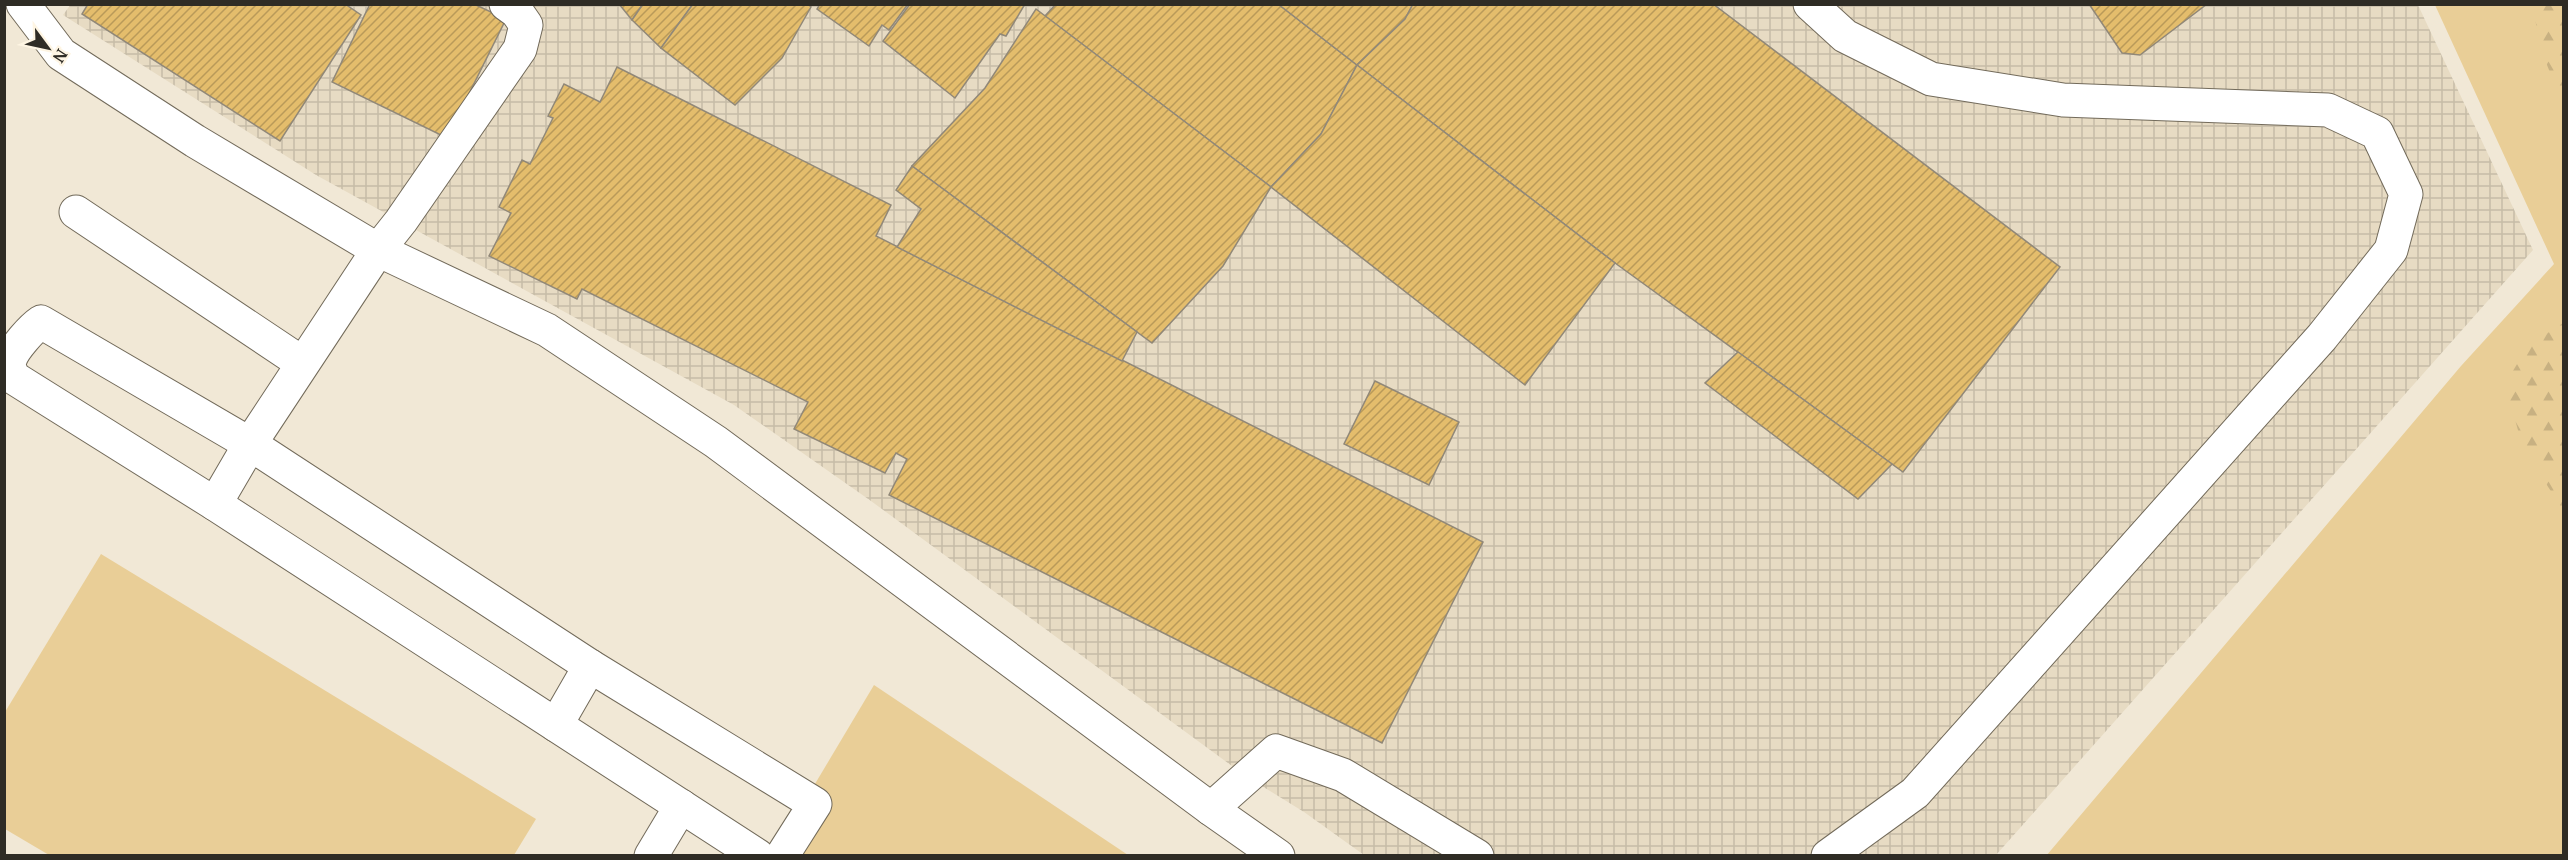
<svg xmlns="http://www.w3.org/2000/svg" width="2568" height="860" font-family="'PT Serif',serif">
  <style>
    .industrial { fill: url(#industrial-grid) }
    .grass { fill: #e9ce97 }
    .forest { fill: url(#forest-firs) }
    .building { fill: url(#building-hatch); stroke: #918878; stroke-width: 1.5 }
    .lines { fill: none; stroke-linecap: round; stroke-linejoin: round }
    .minor-casing { stroke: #726a5a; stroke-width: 35 }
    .minor { stroke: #fff; stroke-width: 33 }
  </style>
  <defs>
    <pattern id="industrial-grid" width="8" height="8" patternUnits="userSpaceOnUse" patternTransform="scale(1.5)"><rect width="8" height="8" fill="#e7dbc3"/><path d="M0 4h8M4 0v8" fill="none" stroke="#c6bca7"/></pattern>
    <pattern id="forest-firs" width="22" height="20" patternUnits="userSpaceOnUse" patternTransform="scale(1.5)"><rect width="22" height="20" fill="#e9ce97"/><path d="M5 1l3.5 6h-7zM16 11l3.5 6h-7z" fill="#c8b182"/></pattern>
    <pattern id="building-hatch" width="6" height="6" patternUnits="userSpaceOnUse" patternTransform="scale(1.5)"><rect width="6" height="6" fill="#e4bd6c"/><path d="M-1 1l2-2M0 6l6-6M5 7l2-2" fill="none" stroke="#b99a59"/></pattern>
  </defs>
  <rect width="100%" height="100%" fill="#f1e8d6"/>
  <!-- industrial -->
  <polygon class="industrial" points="71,4 2418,5 2533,250 1996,855 1364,855 1304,812 1247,777 871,501 734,405 316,175 63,15"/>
  <!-- grass -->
  <g class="grass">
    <polygon points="2435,5 2563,5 2563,855 2046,856 2461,366 2554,264"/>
    <polygon points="101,554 536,819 514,855 49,855 5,829 5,712"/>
    <polygon points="874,685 1128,855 772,856"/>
  </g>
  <!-- forest -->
  <g class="forest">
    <polygon points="2531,5 2563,5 2563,104 2547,65"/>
    <polygon points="2563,323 2563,510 2523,448 2505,384 2528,346"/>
  </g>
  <!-- building -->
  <g class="building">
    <polygon points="88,4 345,4 361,15 280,141 82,14"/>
    <polygon points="370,4 474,4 506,19 447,138 332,82"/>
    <polygon points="619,4 643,4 632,20"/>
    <polygon points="643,4 693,4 661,48 632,20"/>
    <polygon points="693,4 808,4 811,7 782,58 735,105 661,48"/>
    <polygon points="820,4 908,4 889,30 882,25 869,46 817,9"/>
    <polygon points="910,4 1025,4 1006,36 1000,34 955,98 883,41"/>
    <polygon points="1056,4 1278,4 1357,65 1321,134 1271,187 1045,16"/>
    <polygon points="1278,4 1413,4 1405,19 1357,65"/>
    <polygon points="1413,4 1713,4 2060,267 1903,472 1615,263 1357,65 1405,19"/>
    <polygon points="2089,4 2207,4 2140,55 2122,53"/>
    <polygon points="1036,9 1271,187 1223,266 1152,343 912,166 985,88"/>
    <polygon points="1357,65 1615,263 1525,385 1271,187 1321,134"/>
    <polygon points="617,67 891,205 876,236 1483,542 1382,743 889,495 907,459 896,453 885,473 794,429 808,402 582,289 577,299 489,256 511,213 499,207 522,160 530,164 553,118 548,116 564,84 600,102"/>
    <polygon points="912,166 1137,332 1122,361 897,247 921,209 896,190"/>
    <polygon points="1738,352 1892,464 1858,499 1705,383"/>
    <polygon points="1375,381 1459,422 1429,485 1344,444"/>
  </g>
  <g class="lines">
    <defs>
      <g id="minor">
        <polyline points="23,4 61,54 195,141 378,250 547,330 716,442 1211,809 1276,751 1343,775 1477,856"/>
        <path d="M506,4L517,12L526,25L520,49L401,221L378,250L250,444L41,322C32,328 13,349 10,360C8,367 11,372 14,378L215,504L758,856"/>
        <polyline points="1810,4 1845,36 1931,79 2063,100 2328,110 2377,133 2406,194 2391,250 2322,337 1915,793 1828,856"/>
        <polyline points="76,212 302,363"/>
        <polyline points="215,504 250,444 590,666 815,804 782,856"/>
        <polyline points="556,725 590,666"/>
        <polyline points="1211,809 1278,856"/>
        <polyline points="651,856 681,806"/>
      </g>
    </defs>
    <!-- minor casing -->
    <use href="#minor" class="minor-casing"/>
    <!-- minor -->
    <use href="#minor" class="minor"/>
  </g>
  <!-- border -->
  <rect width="2568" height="860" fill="none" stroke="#2f2c25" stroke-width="12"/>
  <!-- north arrow -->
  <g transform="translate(48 48) rotate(123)" stroke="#fef5e3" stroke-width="4.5" paint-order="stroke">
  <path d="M0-4.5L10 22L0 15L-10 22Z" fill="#2f2c25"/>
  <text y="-9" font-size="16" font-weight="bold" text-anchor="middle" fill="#2f2c25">N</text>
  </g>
</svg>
